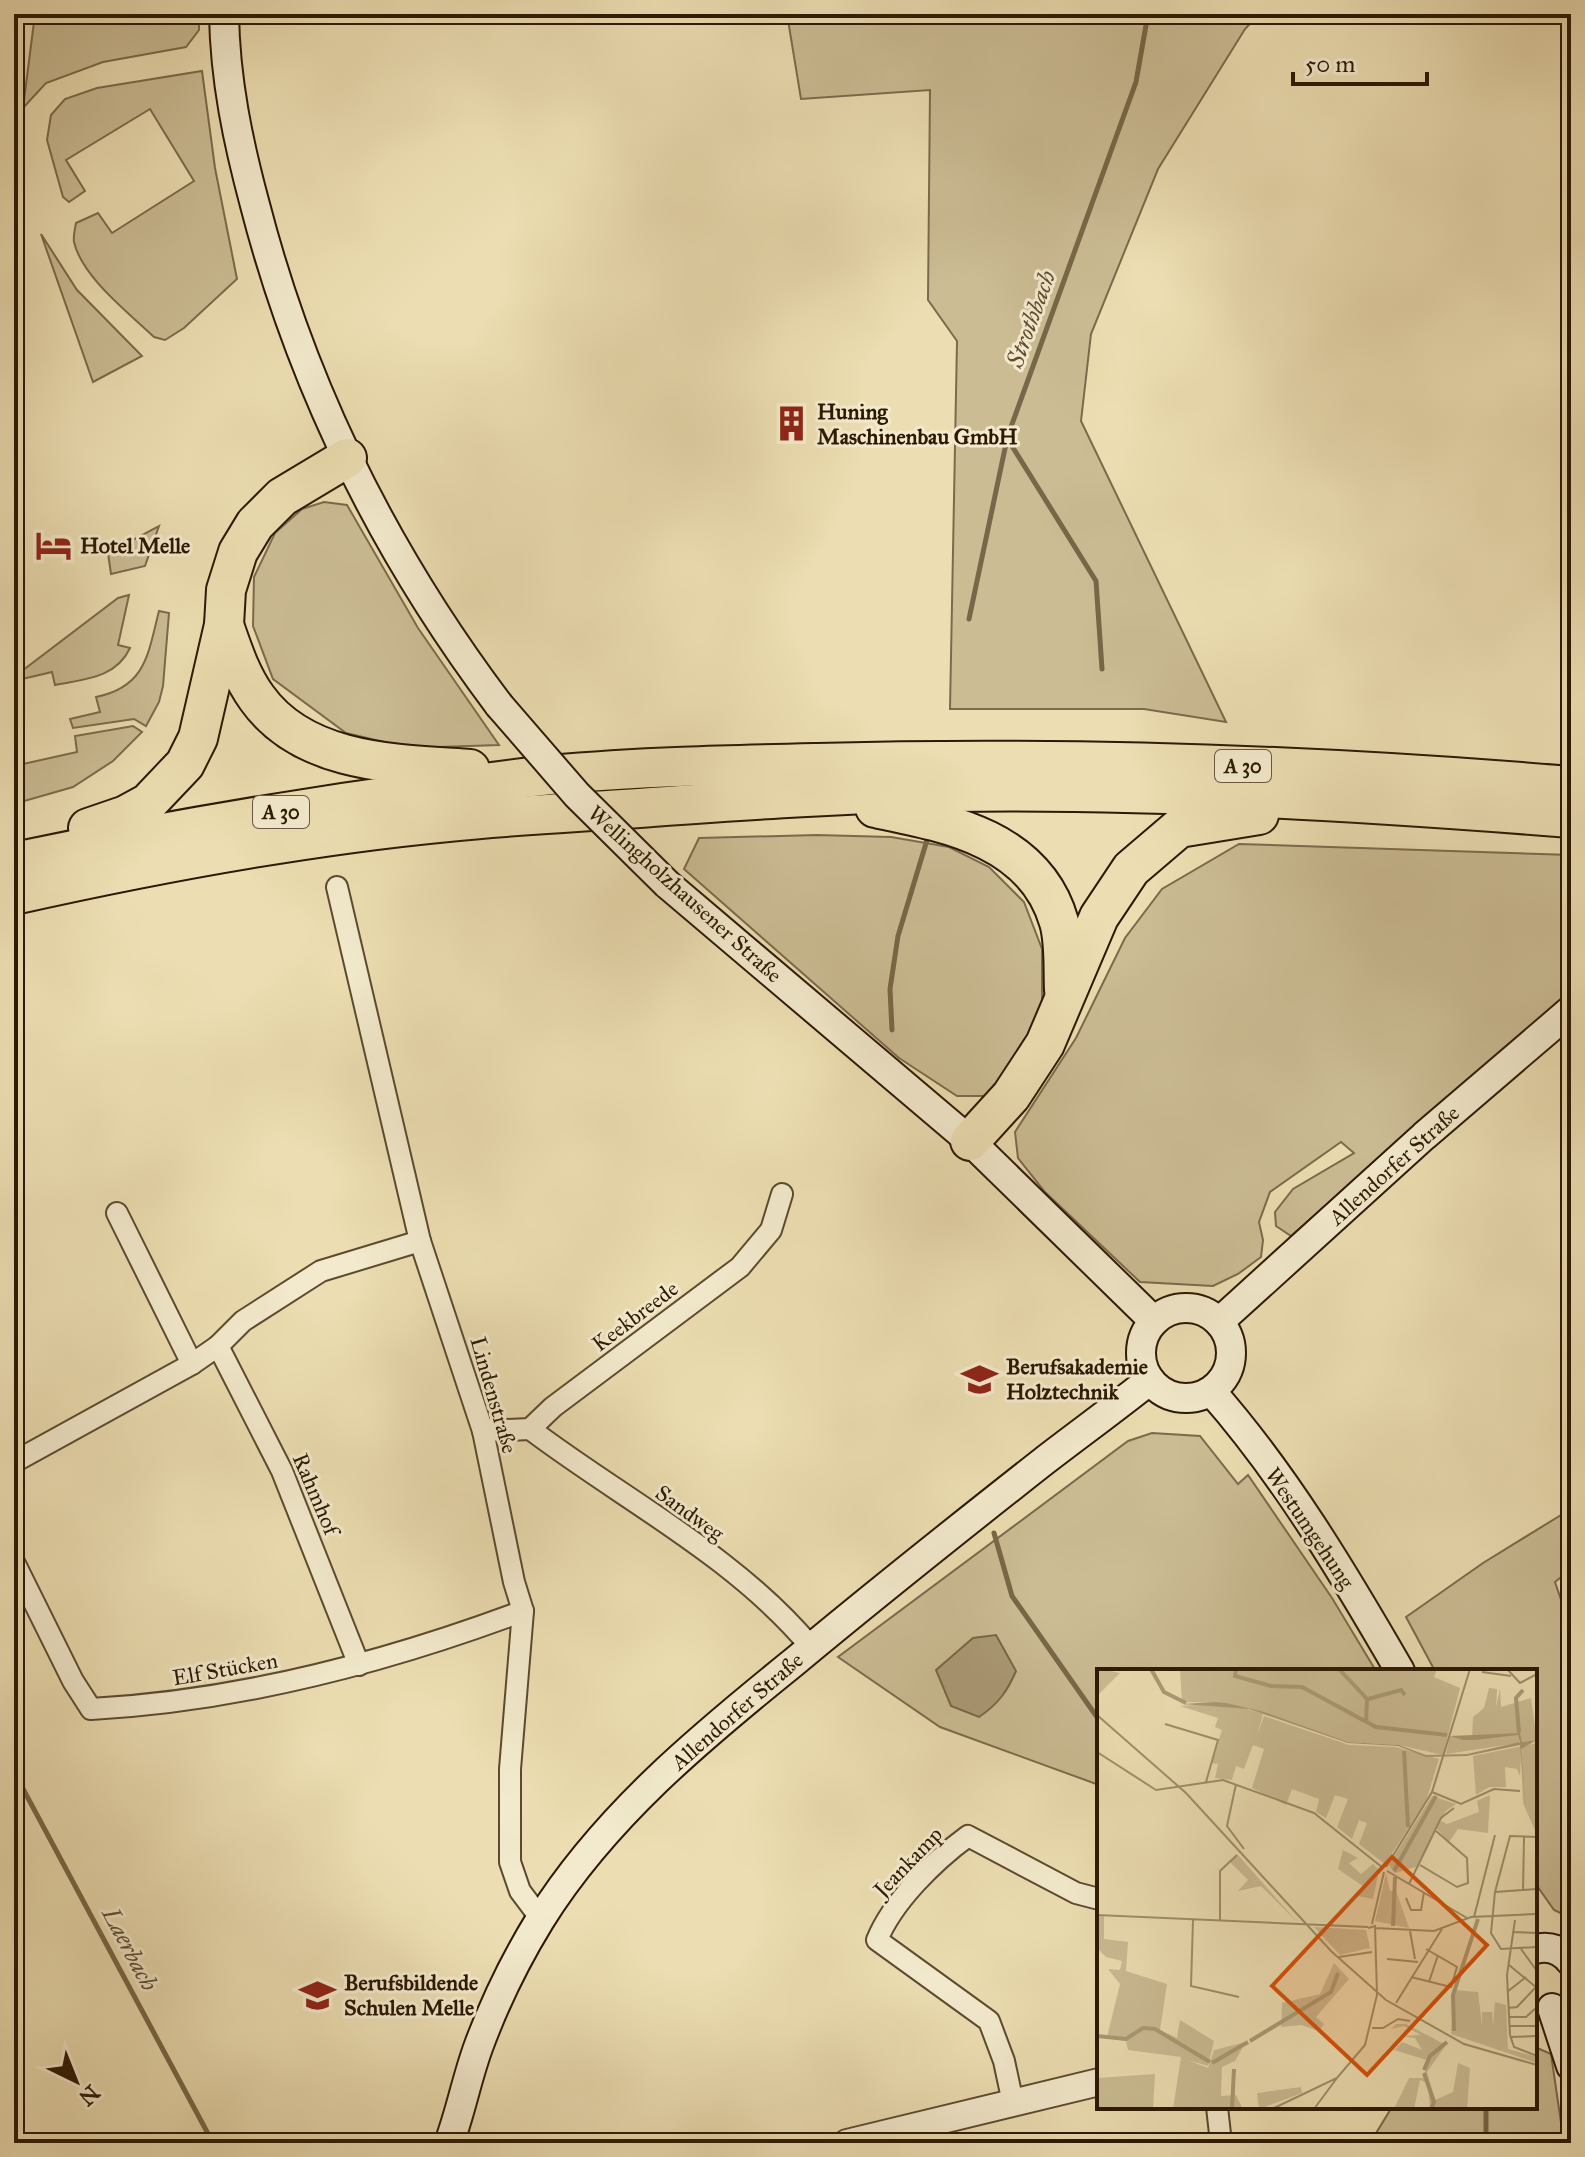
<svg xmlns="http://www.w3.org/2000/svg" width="1585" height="2157" font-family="'IM FELL Great Primer',serif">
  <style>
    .green { fill: #cbbc94; stroke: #7c6a4c; stroke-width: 2 }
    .water { fill: #ab9b76; stroke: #786748; stroke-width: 2 }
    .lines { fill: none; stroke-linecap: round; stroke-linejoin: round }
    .stream { stroke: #786748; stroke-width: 5 }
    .minor-casing { stroke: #5c4a2f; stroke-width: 24 }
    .tertiary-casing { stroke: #5c4a2f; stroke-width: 30 }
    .secondary-casing { stroke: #2c1803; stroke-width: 32 }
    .motorway-casing { stroke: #2c1803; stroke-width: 42 }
    .minor { stroke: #f3eacd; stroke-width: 20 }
    .tertiary { stroke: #f3eacd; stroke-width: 26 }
    .secondary { stroke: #f3eacd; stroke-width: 28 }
    .motorway { stroke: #ecdeb2; stroke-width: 38 }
    .secondary-bridge-casing { stroke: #2c1803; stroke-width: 32; stroke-linecap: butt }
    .secondary-bridge { stroke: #f3eacd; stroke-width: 28 }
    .labels { text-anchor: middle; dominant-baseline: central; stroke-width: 6; stroke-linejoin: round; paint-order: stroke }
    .shield { fill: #f3eacd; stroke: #685740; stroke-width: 2 }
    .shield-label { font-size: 20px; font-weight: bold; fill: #2c1803 }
    .poi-label { font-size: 22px; font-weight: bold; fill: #2c1803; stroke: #f3eacd; text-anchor: start }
    .street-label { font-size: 22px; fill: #2c1803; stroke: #f3eacd }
    .water-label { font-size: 24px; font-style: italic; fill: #5f4c31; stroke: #f3eacd }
    .inset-river { fill: none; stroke: #ab9b76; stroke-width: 4 }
    .inset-road { fill: none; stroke: #9f8f6c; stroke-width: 2 }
    .view { fill: #d5520b; fill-opacity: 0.15; stroke: #d5520b; stroke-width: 4 }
    .inset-edge { fill: none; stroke: #2c1803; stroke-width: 4 }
  </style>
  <rect width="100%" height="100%" fill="#ecdeb2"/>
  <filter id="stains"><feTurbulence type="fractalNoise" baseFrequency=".0025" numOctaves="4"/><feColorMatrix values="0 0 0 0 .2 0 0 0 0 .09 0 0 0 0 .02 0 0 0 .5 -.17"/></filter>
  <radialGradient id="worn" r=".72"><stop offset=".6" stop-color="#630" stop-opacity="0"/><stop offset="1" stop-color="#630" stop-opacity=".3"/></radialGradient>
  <!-- green -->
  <g class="green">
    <polygon points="35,14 199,14 199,30 186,47 103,62 46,83 23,108"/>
    <polygon points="787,14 1259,14 1245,29 1158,169 1091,334 1081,421 1226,722 1144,709 950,709 957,341 928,300 930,90 801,99"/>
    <path d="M202,71L215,168L237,279L184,328L165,340L154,337C129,313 82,277 74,242C73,236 75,229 76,223L98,213L112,233L194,181L150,109L66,160L85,191L69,202L63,197L47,140L51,115L65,99L97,88Z"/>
    <polygon points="41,234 77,290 142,356 93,382"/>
    <polygon points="324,502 347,505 418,628 499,745 409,748 346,733 273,679 253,626 254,577 275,533 302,509"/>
    <polygon points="159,526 145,566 111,574 108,553"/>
    <path d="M129,595L118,645L130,648C116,678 85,679 55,685L52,672L14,681V677L118,598Z"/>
    <path d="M159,611L169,613L163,686L159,702L146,726L134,719L73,728L70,719L100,712L96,697C146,687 148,654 159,611Z"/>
    <polygon points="133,726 142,732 113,761 73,787 14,804 14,766 77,752 75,736"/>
    <polygon points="817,835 891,837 949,847 989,867 1024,902 1042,949 1042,1000 1018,1062 996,1090 984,1096 957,1096 899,1058 684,869 699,838"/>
    <polygon points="1239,844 1571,855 1571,991 1291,1236 1276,1226 1275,1212 1293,1189 1354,1153 1341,1142 1270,1192 1259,1222 1263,1240 1261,1257 1238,1274 1213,1286 1140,1282 1045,1192 1018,1158 1015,1132 1076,1038 1125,938 1162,889"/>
    <polygon points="1152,1433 1200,1436 1238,1484 1248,1475 1332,1598 1376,1671 1099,1671 1099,1785 940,1727 838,1657 1128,1441"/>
    <polygon points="1561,1515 1571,1530 1571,1569 1555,1582 1571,1629 1571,1918 1554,1910 1535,1883 1535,1671 1435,1671 1406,1617 1483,1563"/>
    <polygon points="1535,2047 1551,2054 1564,2143 1370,2143 1392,2107 1535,2107"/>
  </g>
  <!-- water -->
  <path class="water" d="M996,1635L1016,1671C1007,1692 998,1704 979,1717L951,1706L936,1670L973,1638Z"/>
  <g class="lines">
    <!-- stream -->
    <g class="stream">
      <polyline points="969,619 1007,439"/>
      <polyline points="1102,669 1096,581 1007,438 1136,82 1148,14"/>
      <polyline points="892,1030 890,989 898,936 927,840"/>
      <polyline points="994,1533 1012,1596 1099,1720"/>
      <polyline points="14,1772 213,2143"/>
      <polyline points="1486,2107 1486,2143"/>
    </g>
    <defs>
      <g id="minor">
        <polyline points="337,887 420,1241 483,1431 514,1582 523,1611 510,1769 510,1862 520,1891 541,1919"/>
        <polyline points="117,1213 192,1364"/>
        <polyline points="218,1346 282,1471 359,1665"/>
        <path d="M530,1429C624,1500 735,1556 811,1647"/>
        <polyline points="483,1431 530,1429 553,1407 740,1267 771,1230 782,1194"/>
        <polyline points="14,1462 192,1364 218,1346 243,1321 321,1271 420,1241"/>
        <path d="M14,1562L73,1681L91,1709C240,1701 384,1663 523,1611"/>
        <path d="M1013,2103L1004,2061L989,2021L877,1940C893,1901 934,1861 968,1836L1076,1893L1099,1899"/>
        <polyline points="1217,2107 1221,2143"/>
      </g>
      <polyline id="tertiary" points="847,2143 1099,2082"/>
      <g id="secondary">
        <path d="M224,14C225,80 238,142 255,205C302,387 386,555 499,705"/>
        <polyline points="667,884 970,1141 1154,1321"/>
        <circle cx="1186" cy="1353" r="45"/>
        <polyline points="1219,1322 1424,1136 1571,1010"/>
        <path d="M1211,1391C1285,1475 1344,1574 1400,1671"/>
        <path d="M1535,1949C1550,1945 1562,1950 1571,1962"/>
        <polyline points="1552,2008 1571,2066"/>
        <path d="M449,2143C461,2111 467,2077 479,2045C495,2002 516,1959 540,1920C604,1817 701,1737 794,1662C876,1594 960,1527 1044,1461C1079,1434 1115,1408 1150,1380"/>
      </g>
      <g id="motorway">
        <path d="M224,625C233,651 241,676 257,698C304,764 397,764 470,769"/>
        <path d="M875,808C949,823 1035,839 1059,922C1065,942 1063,968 1064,990"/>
        <polyline points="88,828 126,815 148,803 185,764 198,738 224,625 226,590 238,552 255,524 282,497 347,458"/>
        <path d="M14,862C153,833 292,809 433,790C471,785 510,779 550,775C638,767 728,765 817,763C1068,756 1321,765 1571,786"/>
        <path d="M14,895C157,863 302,836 448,822C516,815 584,812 652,807C751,800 851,793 950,792C1158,789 1365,802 1571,818"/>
        <polyline points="970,1141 1011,1096 1045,1044 1099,917 1131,869 1179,828 1259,815"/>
      </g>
    </defs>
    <!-- minor casing -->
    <use href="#minor" class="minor-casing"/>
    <!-- tertiary casing -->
    <use href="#tertiary" class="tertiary-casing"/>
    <!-- secondary casing -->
    <use href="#secondary" class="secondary-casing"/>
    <!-- motorway casing -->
    <use href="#motorway" class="motorway-casing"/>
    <!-- minor -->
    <use href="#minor" class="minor"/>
    <!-- tertiary -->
    <use href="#tertiary" class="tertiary"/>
    <!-- secondary -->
    <use href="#secondary" class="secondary"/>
    <!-- motorway -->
    <use href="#motorway" class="motorway"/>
    <defs>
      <polyline id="secondary-bridge" points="499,705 577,795 667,884"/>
    </defs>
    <!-- secondary-bridge casing -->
    <use href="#secondary-bridge" class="secondary-bridge-casing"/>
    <!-- secondary-bridge -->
    <use href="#secondary-bridge" class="secondary-bridge"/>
  </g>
  <!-- icons -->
  <defs>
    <symbol id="building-bare" viewBox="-9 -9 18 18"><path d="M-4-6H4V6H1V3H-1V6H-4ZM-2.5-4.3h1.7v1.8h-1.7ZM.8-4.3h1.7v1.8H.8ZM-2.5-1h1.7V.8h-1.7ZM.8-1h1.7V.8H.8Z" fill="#8f2418" stroke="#f3eacd" stroke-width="2.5" paint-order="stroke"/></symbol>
    <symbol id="hotel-bare" viewBox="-9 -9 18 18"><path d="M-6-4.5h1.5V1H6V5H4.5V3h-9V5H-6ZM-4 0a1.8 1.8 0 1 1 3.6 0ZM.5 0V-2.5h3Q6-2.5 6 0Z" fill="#8f2418" stroke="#f3eacd" stroke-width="2.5" paint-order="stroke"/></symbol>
    <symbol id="university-bare" viewBox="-9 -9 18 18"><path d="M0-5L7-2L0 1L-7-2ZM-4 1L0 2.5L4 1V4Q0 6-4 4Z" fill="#8f2418" stroke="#f3eacd" stroke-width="2.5" paint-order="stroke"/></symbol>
    <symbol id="school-bare" viewBox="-9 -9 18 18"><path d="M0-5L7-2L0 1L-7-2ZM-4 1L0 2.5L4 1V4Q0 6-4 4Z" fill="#8f2418" stroke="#f3eacd" stroke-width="2.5" paint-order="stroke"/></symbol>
  </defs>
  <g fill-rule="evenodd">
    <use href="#building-bare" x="766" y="398" width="51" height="51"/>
    <use href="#hotel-bare" x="28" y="520" width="51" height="51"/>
    <use href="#university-bare" x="954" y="1354" width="51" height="51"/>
    <use href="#school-bare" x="292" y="1970" width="51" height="51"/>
  </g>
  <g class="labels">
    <!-- shield labels -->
    <g class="shield">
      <rect x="1215" y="750" width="56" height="32" rx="6"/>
      <rect x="253" y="796" width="56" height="32" rx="6"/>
    </g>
    <g class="shield-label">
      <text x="1243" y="766">A 30</text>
      <text x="281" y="812">A 30</text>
    </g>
    <!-- poi labels -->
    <g class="poi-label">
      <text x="817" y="411">Huning<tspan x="817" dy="25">Maschinenbau GmbH</tspan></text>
      <text x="80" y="545">Hotel Melle</text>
      <text x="1006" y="1366">Berufsakademie<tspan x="1006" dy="25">Holztechnik</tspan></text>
      <text x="344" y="1982">Berufsbildende<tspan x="344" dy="25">Schulen Melle</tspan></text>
    </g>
    <!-- street labels -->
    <g class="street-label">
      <text transform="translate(685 894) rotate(42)">Wellingholzhausener Straße</text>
      <text transform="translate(1394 1165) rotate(-42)">Allendorfer Straße</text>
      <text transform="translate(635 1316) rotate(-37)">Keekbreede</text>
      <text transform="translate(494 1395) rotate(74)">Lindenstraße</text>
      <text transform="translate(316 1494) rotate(67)">Rahmhof</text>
      <text transform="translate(690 1513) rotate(36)">Sandweg</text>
      <text transform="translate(1310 1528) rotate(56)">Westumgehung</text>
      <text transform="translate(225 1669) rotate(-10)">Elf Stücken</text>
      <text transform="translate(737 1711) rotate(-41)">Allendorfer Straße</text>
      <text transform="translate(908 1862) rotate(-46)">Jeankamp</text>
    </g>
    <!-- water labels -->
    <g class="water-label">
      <text transform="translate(1031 319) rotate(-70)">Strothbach</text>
      <text transform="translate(130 1949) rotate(62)">Laerbach</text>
    </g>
  </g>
  <!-- overview -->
  <g transform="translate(1097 1669)">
    <rect width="440" height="440" fill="#ecdeb2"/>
    <path d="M3,0L23,4L0,27V4ZM83,0H340L337,8L363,19L346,86L302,76L251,73L168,43L145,38L166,45L160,66L167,47L252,76L298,78L342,90L329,132L288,195L262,175L270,154L262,151L255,170L240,158L251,130L238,126L229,149L219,143L222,130L195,120L189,136L155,119L167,80L156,76L147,100L139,97L135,111L118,109L121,95L114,94L125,61L118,58L121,49L83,37L127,34L85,33ZM392,19L400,20L399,38L403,20L404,38L434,29L440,71L425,73L423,67L422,74L349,85L353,67L375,71L376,48L387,39ZM440,74V166L426,134L424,87L423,107L420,100L408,98L409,118H392L379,126L376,87ZM393,126L391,164L361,160L352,173L340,160L344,152L350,155L382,143L380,132ZM335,127L359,135L349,142L319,198L298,204L292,196ZM246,181L261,189L252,194L264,205L276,195L282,201L276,230L261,227L267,218L241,200ZM141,186L201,254L164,217L141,222L151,211L133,193ZM289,204L293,222H299L312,259L278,252ZM0,247H7V270L31,273L29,302L70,315L63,361L80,369L83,351L117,372L111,397L91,391L111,399L117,381L149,373L138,392L125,398L124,427L139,426L145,438L76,440L84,388L31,381L29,372L0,368H10L23,315L11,300L23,301L25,292L9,288L0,279ZM217,258L269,261L273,279L243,286ZM237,294L252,310L219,348L227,355L222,362L204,356L184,358L185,334L223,325ZM358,321L381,323L385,357V343H395L396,357L398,333L409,336L411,380L440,388V394L354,365ZM299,355H309L349,376L330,403L338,431L356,423L361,394L373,399L370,440H333L331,414L323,411L317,440H297L312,409H327L330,391L297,381L305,373L325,381L318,369L304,367L324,366L307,357L294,360ZM58,405L56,440H0V409ZM204,418L205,424L162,440L160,424Z" fill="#cbbc94"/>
    <path d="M119,33L129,34L168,43L251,73L302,76L329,86L370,85L423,73L421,66L378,71H366L353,67L423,64L425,73L440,71L424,80L430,153L423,76L370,87L329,88L301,77L251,74L152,40L85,35Z" fill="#ab9b76"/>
    <path class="inset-river" d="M54,0L67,23L89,34M139,0L138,7L174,17L205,18L279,58L350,66M242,0L270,30L269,54M271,30L304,21L308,26M422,64L419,29L426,21M307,82L311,158M297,202L339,127M296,257L298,208M357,362L356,326L381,250M0,367L29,370L46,359L58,360L113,393M153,372L234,323L241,304M115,394L151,373M327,401L333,387L350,373M327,404L337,433L334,440M135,440L137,400"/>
    <path class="inset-road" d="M410,0L423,14L440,5M385,3L414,7M0,46L89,124L234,282L289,331L367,375L440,396M68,55L121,71L109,113M0,83L59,121L126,111L217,144L286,199M139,115L130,157L147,180M335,123L364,135L397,120L423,122M440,168L413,167L398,223L394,264L404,280L440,278M323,196L360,218L371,214L370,189L339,162M289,198L335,123L373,0M290,202L370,249M312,215L344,149L357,139M426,222L427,168M398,223L440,220M309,229L314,241H324L327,223M0,246L271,258M377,248L398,166M96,251L94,317L142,328M418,251L410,306L413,366L417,378L440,387M123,252V202L140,186M275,255L287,203M278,259L337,262L374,248L440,245M313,262L318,290M416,263L440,264M424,280L440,302M242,288L275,283M290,290L321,293M412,296L440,319M314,308L354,318L360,298L329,280M332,313L341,286M410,323L429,308M299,334L345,260M411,339L420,338L439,318M412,348H429L440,338M412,357H440M275,359H286L301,350L313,352M413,368L440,367M175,440L240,409L268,376L280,326L278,257L271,259M217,440L240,409"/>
    <path class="view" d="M295,188L390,276L270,406L175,317Z"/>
    <rect width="440" height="440" class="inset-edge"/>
  </g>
  <!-- margin -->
  <rect width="1585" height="2157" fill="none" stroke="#ecdeb2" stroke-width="48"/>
  <rect x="16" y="16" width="1553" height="2125" fill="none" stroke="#2c1803" stroke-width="4"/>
  <rect x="24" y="24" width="1537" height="2109" fill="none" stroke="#2c1803" stroke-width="2"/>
  <!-- north arrow -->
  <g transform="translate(76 2081) rotate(137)" stroke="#f3eacd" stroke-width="6" paint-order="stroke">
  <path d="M0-6L14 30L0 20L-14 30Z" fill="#2c1803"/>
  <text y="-12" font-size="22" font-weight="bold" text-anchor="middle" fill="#2c1803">N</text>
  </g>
  <!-- scale -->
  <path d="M1293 72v12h134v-12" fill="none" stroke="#2c1803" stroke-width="4"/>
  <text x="1305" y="72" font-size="24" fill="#2c1803" stroke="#f3eacd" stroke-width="6" paint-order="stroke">50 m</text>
  <rect width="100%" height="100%" filter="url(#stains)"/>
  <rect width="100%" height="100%" fill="url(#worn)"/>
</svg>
